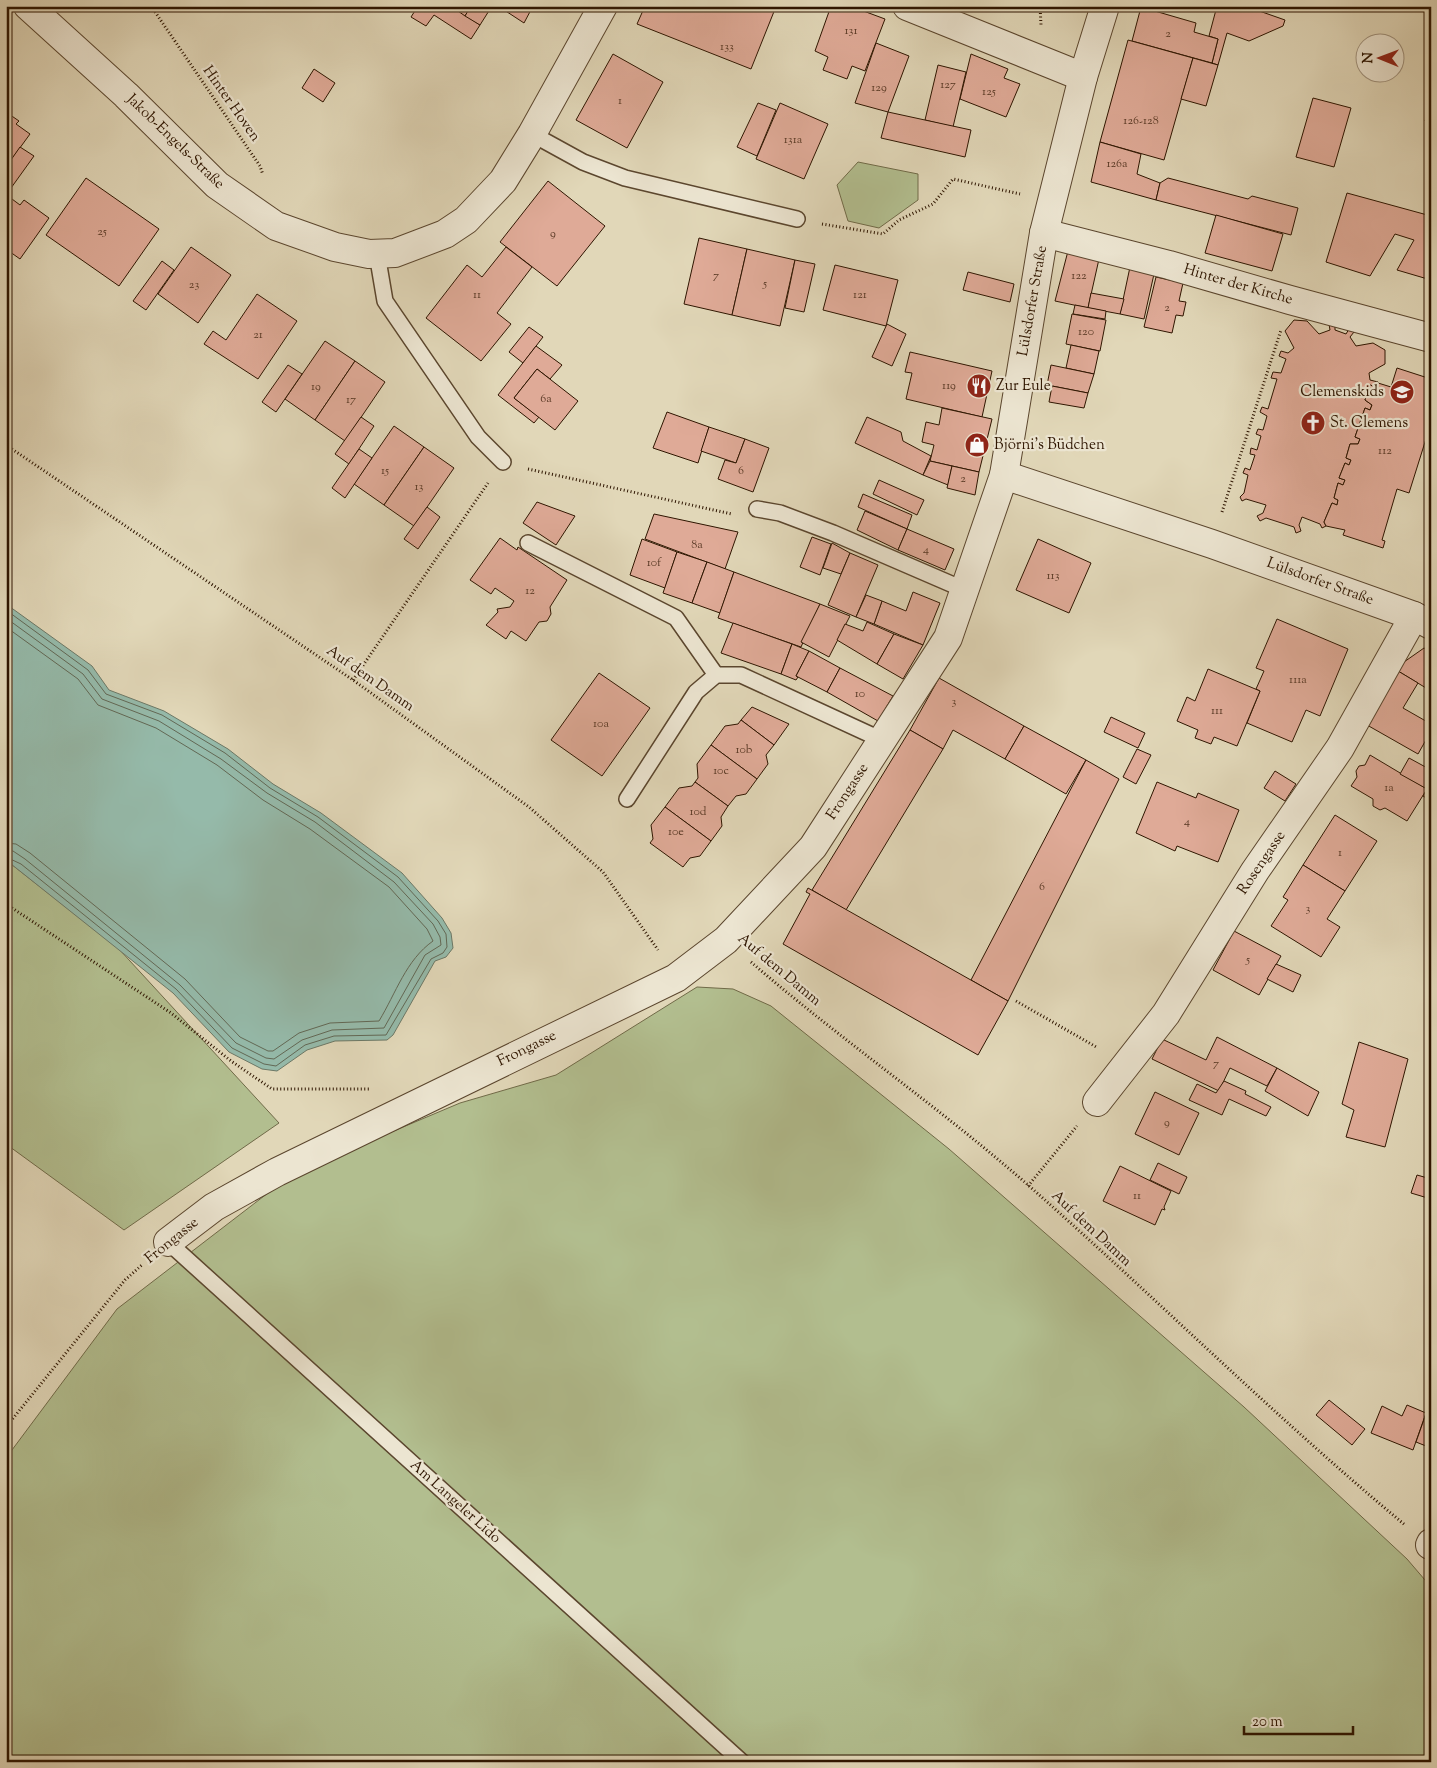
<svg xmlns="http://www.w3.org/2000/svg" width="1437" height="1768" font-family="'Sorts Mill Goudy',serif">
  <style>
    .green { fill: #b2be8f; stroke: #706a48 }
    .water { fill: #95baaa; stroke: #6c7866 }
    .lines { fill: none; stroke-linecap: round; stroke-linejoin: round }
    .shore { stroke: #626855; stroke-width: 1 }
    .building { fill: #dfaa97; stroke: #2e1500 }
    .service-casing { stroke: #5b462e; stroke-width: 18 }
    .minor-casing { stroke: #5b462e; stroke-width: 30 }
    .path { stroke: #2e1500; stroke-width: 3; stroke-dasharray: 1 2.5; stroke-linecap: butt }
    .service { stroke: #ece5d1; stroke-width: 15 }
    .minor { stroke: #ece5d1; stroke-width: 28 }
    .labels { text-anchor: middle; dominant-baseline: central; stroke-width: 4.5; stroke-linejoin: round; paint-order: stroke }
    .number-label { font-size: 12px; fill: #5a3a26 }
    .street-label { font-size: 15px; fill: #2e1500; stroke: #ece5d1 }
    .poi-label { font-size: 15px; fill: #2e1500; stroke: #ece5d1; text-anchor: start }
  </style>
  <rect width="100%" height="100%" fill="#e1d7b8"/>
  <filter id="stains"><feTurbulence type="fractalNoise" baseFrequency=".004" numOctaves="4"/><feColorMatrix values="0 0 0 0 .2 0 0 0 0 .09 0 0 0 0 .02 0 0 0 .5 -.17"/></filter>
  <radialGradient id="worn" r=".72"><stop offset=".6" stop-color="#630" stop-opacity="0"/><stop offset="1" stop-color="#630" stop-opacity=".3"/></radialGradient>
  <!-- green -->
  <g class="green">
    <polygon points="858,162 918,174 918,200 879,228 848,221 837,185"/>
    <polygon points="6,860 118,948 279,1123 124,1230 6,1144"/>
    <polygon points="697,987 733,989 771,1006 949,1149 1244,1407 1407,1559 1431,1587 1431,1762 6,1762 6,1458 117,1309 294,1173 460,1103 556,1075"/>
  </g>
  <!-- water -->
  <polygon class="water" points="6,604 92,666 109,690 164,711 228,749 273,784 321,813 402,873 442,918 451,933 453,948 446,957 435,961 393,1035 387,1040 335,1041 307,1050 277,1071 262,1069 229,1052 173,993 6,860"/>
  <g class="lines">
    <!-- shore -->
    <g class="shore">
      <polyline points="6,610 88,670 106,694 162,715 225,753 270,788 318,817 398,877 438,921 446,934 447,947 443,953 431,959 386,1035 334,1036 305,1045 276,1066 264,1064 232,1048 176,989 21,864 6,857"/>
      <polyline points="6,618 83,674 102,699 159,721 221,759 267,793 315,822 394,882 433,924 440,937 441,945 425,955 384,1028 332,1030 302,1040 274,1059 266,1058 236,1043 180,985 25,859 13,851 6,850"/>
      <path d="M6,627L78,679L98,705L156,728L217,765L263,800L310,829L389,887L427,929L433,941C406,960 396,993 379,1021L330,1023L299,1033L273,1051H268L240,1037L185,979L30,853L16,844L6,843"/>
    </g>
  </g>
  <!-- building -->
  <g class="building">
    <polygon points="418,6 451,6 480,25 471,39 434,15 426,26 411,17"/>
    <polygon points="451,6 471,6 465,16"/>
    <polygon points="471,6 492,6 480,25 465,16"/>
    <polygon points="498,6 533,6 524,23"/>
    <polygon points="645,6 768,6 775,9 751,69 637,24"/>
    <polygon points="831,6 850,6 885,19 865,71 852,66 847,79 823,70 828,57 815,51"/>
    <polygon points="1217,6 1245,6 1285,20 1283,26 1249,41 1227,33 1218,65 1212,63 1218,39 1209,36"/>
    <polygon points="1141,7 1196,23 1194,32 1218,39 1212,63 1132,41"/>
    <polygon points="1128,40 1193,58 1164,160 1100,142"/>
    <polygon points="876,43 909,56 888,112 855,103"/>
    <polygon points="613,54 663,82 627,148 576,120"/>
    <polygon points="971,54 1008,69 1004,78 1020,84 1006,117 960,99"/>
    <polygon points="1193,58 1218,65 1206,106 1181,99"/>
    <polygon points="938,65 966,72 953,127 925,120"/>
    <polygon points="314,69 335,83 323,102 302,88"/>
    <polygon points="1313,98 1351,108 1334,167 1296,157"/>
    <polygon points="1431,102 1431,123 1425,121"/>
    <polygon points="758,103 776,110 757,156 737,147"/>
    <polygon points="780,103 828,124 804,179 756,159"/>
    <polygon points="6,112 19,121 16,124 30,134 6,167"/>
    <polygon points="888,112 971,130 965,157 881,138"/>
    <polygon points="1100,142 1141,154 1137,174 1160,183 1156,200 1091,182"/>
    <polygon points="20,147 34,156 6,195 6,167"/>
    <polygon points="86,178 159,229 119,286 46,235"/>
    <polygon points="1168,178 1248,199 1252,196 1298,208 1291,235 1156,200 1160,183"/>
    <polygon points="548,181 605,226 557,286 500,242"/>
    <polygon points="1347,193 1431,216 1431,280 1397,270 1414,240 1395,234 1370,276 1326,262"/>
    <polygon points="12,199 20,205 24,200 49,218 20,259 6,249 6,208"/>
    <polygon points="1216,215 1283,234 1272,271 1205,253"/>
    <polygon points="699,238 747,249 732,315 684,304"/>
    <polygon points="191,247 231,275 198,323 158,294"/>
    <polygon points="506,247 532,267 497,313 511,324 481,361 426,318 467,265 482,277"/>
    <polygon points="747,249 795,260 780,326 732,315"/>
    <polygon points="1068,251 1099,259 1088,308 1055,301"/>
    <polygon points="795,260 815,264 804,312 785,308"/>
    <polygon points="162,261 174,270 146,310 133,301"/>
    <polygon points="835,265 898,280 886,326 823,310"/>
    <polygon points="1130,267 1154,274 1144,319 1120,314"/>
    <polygon points="968,272 1014,284 1010,302 963,290"/>
    <polygon points="1156,277 1183,283 1179,301 1186,302 1183,316 1176,315 1172,333 1144,327"/>
    <polygon points="1091,293 1124,299 1120,314 1088,308"/>
    <polygon points="257,294 297,321 258,379 204,344 213,331 226,340"/>
    <polygon points="1075,305 1106,311 1105,319 1073,314"/>
    <polygon points="1072,314 1106,320 1100,351 1066,344"/>
    <polygon points="1294,320 1307,321 1319,334 1330,330 1329,324 1335,323 1335,330 1346,334 1349,329 1354,332 1350,337 1356,346 1373,343 1385,350 1385,364 1369,373 1370,380 1378,382 1376,387 1370,385 1365,400 1372,405 1370,410 1365,408 1355,437 1360,439 1358,444 1350,444 1346,458 1351,460 1349,465 1345,463 1339,478 1345,480 1343,485 1338,483 1334,498 1338,500 1337,505 1332,503 1324,522 1326,526 1322,528 1320,524 1302,517 1299,525 1301,531 1296,533 1294,527 1266,518 1260,521 1257,516 1263,513 1266,505 1246,499 1242,501 1240,497 1244,493 1248,475 1243,473 1245,468 1250,470 1255,455 1250,454 1251,448 1257,450 1261,436 1256,434 1258,429 1263,430 1267,416 1260,412 1262,407 1268,409 1277,379 1271,378 1273,372 1281,373 1286,359 1279,356 1281,351 1288,353 1294,348 1285,331"/>
    <polygon points="887,324 906,334 892,366 872,357"/>
    <polygon points="529,327 543,337 523,363 509,352"/>
    <polygon points="325,341 355,361 315,420 285,399"/>
    <polygon points="1071,345 1099,351 1094,374 1066,368"/>
    <polygon points="536,346 562,365 550,379 537,369 514,398 539,417 534,423 498,395"/>
    <polygon points="910,352 992,371 982,417 906,399 912,373 905,372"/>
    <polygon points="355,361 385,382 345,441 315,420"/>
    <polygon points="288,365 302,374 276,412 262,402"/>
    <polygon points="1051,365 1094,374 1088,393 1047,385"/>
    <polygon points="1397,368 1431,379 1431,423 1409,493 1397,489 1382,540 1385,541 1383,548 1343,535 1345,530 1326,526 1324,522 1332,503 1337,505 1338,500 1334,498 1338,483 1343,485 1345,480 1339,478 1345,463 1349,465 1351,460 1346,458 1350,444 1358,444 1360,439 1355,437 1365,408 1370,410 1372,405 1365,400 1370,385 1376,387 1378,383 1391,387"/>
    <polygon points="537,369 578,401 555,430 514,398"/>
    <polygon points="1052,386 1088,393 1084,408 1049,402"/>
    <polygon points="942,408 992,419 979,472 930,461 934,445 922,442 926,422 939,425"/>
    <polygon points="667,412 709,427 698,463 653,448"/>
    <polygon points="361,417 374,426 349,464 335,454"/>
    <polygon points="867,417 901,432 903,441 931,456 923,475 855,443"/>
    <polygon points="394,426 424,447 384,505 354,484"/>
    <polygon points="709,427 745,439 736,463 701,451"/>
    <polygon points="745,439 769,448 753,492 718,479 725,460 736,463"/>
    <polygon points="424,447 454,468 414,526 384,505"/>
    <polygon points="359,449 372,458 345,498 332,488"/>
    <polygon points="930,461 952,466 948,485 923,475"/>
    <polygon points="952,466 979,472 975,495 947,488"/>
    <polygon points="879,480 924,500 917,515 873,494"/>
    <polygon points="863,494 912,515 907,529 858,507"/>
    <polygon points="537,502 575,516 556,545 523,523"/>
    <polygon points="427,507 440,517 418,549 404,539"/>
    <polygon points="865,511 907,529 898,550 857,530"/>
    <polygon points="654,514 738,532 725,569 645,539"/>
    <polygon points="907,529 954,549 945,570 898,550"/>
    <polygon points="812,537 831,544 820,575 800,567"/>
    <polygon points="500,538 517,550 518,547 567,580 550,607 551,614 547,621 539,622 526,641 511,631 506,639 486,625 498,612 497,609 510,607 514,601 495,588 491,594 470,580"/>
    <polygon points="642,539 677,552 665,588 630,575"/>
    <polygon points="1038,539 1091,563 1069,613 1016,590"/>
    <polygon points="832,543 850,553 841,574 823,568"/>
    <polygon points="677,552 707,562 692,603 663,593"/>
    <polygon points="850,553 878,565 856,617 828,605"/>
    <polygon points="707,562 734,572 720,613 692,603"/>
    <polygon points="734,572 820,604 801,647 718,618"/>
    <polygon points="913,592 940,603 923,645 874,624 882,601 906,611"/>
    <polygon points="866,595 882,601 874,624 856,617"/>
    <polygon points="820,604 850,616 829,657 801,642"/>
    <polygon points="1277,619 1348,649 1320,716 1306,710 1292,742 1247,723 1260,691 1256,689 1264,671 1256,668"/>
    <polygon points="867,622 894,634 877,664 837,640 845,624 863,631"/>
    <polygon points="733,623 792,644 781,674 721,653"/>
    <polygon points="894,634 923,645 903,679 877,664"/>
    <polygon points="792,644 809,651 796,676 798,677 796,680 781,674"/>
    <polygon points="1424,648 1431,651 1431,679 1426,688 1398,671 1404,662"/>
    <polygon points="809,651 840,668 827,692 796,676"/>
    <polygon points="840,668 893,696 878,721 827,692"/>
    <polygon points="1208,669 1260,691 1237,746 1214,737 1211,744 1195,738 1198,730 1177,721 1187,697 1195,701"/>
    <polygon points="1398,671 1418,683 1403,708 1431,724 1431,731 1418,754 1367,725"/>
    <polygon points="599,673 650,708 602,776 551,740"/>
    <polygon points="939,678 1024,726 1005,759 953,730 943,749 910,730"/>
    <polygon points="752,707 789,724 774,745 741,720"/>
    <polygon points="1111,717 1145,733 1138,748 1104,732"/>
    <polygon points="741,720 774,745 766,755 768,764 757,779 711,745 725,726 738,724"/>
    <polygon points="1024,726 1086,760 1066,794 1005,759"/>
    <polygon points="910,730 943,749 846,910 812,890"/>
    <polygon points="711,745 757,779 746,794 736,796 728,806 695,782 698,778 697,764"/>
    <polygon points="1137,749 1151,755 1136,784 1123,777"/>
    <polygon points="1370,755 1427,789 1407,821 1385,808 1380,810 1373,806 1373,799 1351,786 1357,777 1356,771 1359,766 1365,765"/>
    <polygon points="1409,758 1431,770 1431,801 1423,796 1427,789 1400,774"/>
    <polygon points="1086,760 1119,779 1008,1001 971,980"/>
    <polygon points="1275,771 1296,784 1285,801 1264,788"/>
    <polygon points="695,782 728,806 721,817 722,826 711,841 665,807 679,788 692,786"/>
    <polygon points="1157,782 1196,798 1198,793 1239,810 1218,862 1177,846 1175,851 1136,833"/>
    <polygon points="665,807 711,841 700,856 690,858 683,867 650,843 653,839 651,825"/>
    <polygon points="1335,815 1377,841 1345,891 1303,865"/>
    <polygon points="1303,865 1345,891 1327,919 1340,927 1321,957 1271,926 1288,900 1283,897"/>
    <polygon points="808,888 1008,1001 978,1055 783,944 810,894 806,892"/>
    <polygon points="1234,931 1281,956 1259,995 1213,970"/>
    <polygon points="1276,964 1301,975 1293,992 1267,979"/>
    <polygon points="1217,1037 1277,1068 1267,1086 1230,1068 1219,1091 1152,1059 1162,1039 1206,1060"/>
    <polygon points="1359,1042 1408,1059 1385,1147 1346,1137 1354,1110 1342,1104"/>
    <polygon points="1277,1068 1319,1092 1308,1116 1265,1091"/>
    <polygon points="1224,1081 1246,1091 1245,1094 1271,1107 1266,1116 1229,1099 1222,1115 1189,1100 1197,1084 1216,1093"/>
    <polygon points="1155,1092 1199,1113 1179,1155 1135,1134"/>
    <polygon points="1158,1163 1187,1177 1179,1194 1150,1180"/>
    <polygon points="1120,1166 1171,1191 1164,1207 1165,1210 1162,1209 1155,1225 1103,1201"/>
    <polygon points="1417,1175 1431,1179 1431,1199 1411,1193"/>
    <polygon points="1329,1400 1365,1429 1352,1445 1316,1415"/>
    <polygon points="1407,1405 1426,1413 1413,1450 1371,1433 1382,1406 1402,1416"/>
    <polygon points="1427,1411 1431,1412 1431,1448 1416,1442"/>
  </g>
  <g class="lines">
    <defs>
      <g id="service">
        <polyline points="532,134 583,162 625,178 797,219"/>
        <polyline points="377,254 385,301 478,437 503,462"/>
        <polyline points="757,509 780,513 833,533 965,590"/>
        <polyline points="528,543 676,618 716,675"/>
        <polyline points="627,799 696,692 716,675 741,675 882,740"/>
        <polyline points="168,1242 742,1762"/>
      </g>
      <g id="minor">
        <polyline points="28,6 126,95 217,185 276,226 335,247 369,254 395,253 445,234 466,220 503,181 532,134 603,6"/>
        <polyline points="907,6 1083,77"/>
        <polyline points="1044,233 1169,265 1290,300 1431,338"/>
        <polyline points="1004,475 1212,544 1414,616 1431,625"/>
        <polyline points="1097,1102 1166,1014 1255,871 1340,748 1414,616"/>
        <polyline points="168,1242 214,1207 277,1172 676,978 726,940 813,847 948,638 1004,475 1044,233 1083,77 1105,6"/>
        <polyline points="1430,1545 1431,1543"/>
      </g>
    </defs>
    <!-- service casing -->
    <use href="#service" class="service-casing"/>
    <!-- minor casing -->
    <use href="#minor" class="minor-casing"/>
    <!-- path -->
    <g class="path">
      <polyline points="151,6 260,166 263,175"/>
      <polyline points="1040,6 1041,25"/>
      <polyline points="822,224 883,234 899,220 933,204 953,179 1020,194"/>
      <polyline points="6,445 353,680 529,807 603,872 658,950"/>
      <polyline points="528,469 732,514"/>
      <polyline points="1222,512 1281,330"/>
      <polyline points="353,680 488,483"/>
      <polyline points="6,904 171,1013 231,1061 272,1089 369,1089"/>
      <path d="M751,962C841,1040 939,1107 1028,1185C1155,1297 1275,1417 1405,1525"/>
      <polyline points="1016,1001 1098,1048"/>
      <polyline points="1028,1186 1077,1126"/>
      <polyline points="6,1427 125,1280 143,1264"/>
    </g>
    <!-- service -->
    <use href="#service" class="service"/>
    <!-- minor -->
    <use href="#minor" class="minor"/>
  </g>
  <!-- icons -->
  <defs>
    <symbol id="restaurant-disc" viewBox="-11 -11 22 22"><circle r="9.5" fill="#8f2418" stroke="#ece5d1"/><path d="M-5-6h1v4h1v-4h1v4h1v-4h1v5L-1.5 .5V6h-2V.5L-5-1ZM5-6V6H3V1.5H1.5Q1.5-4 5-6Z" fill="#fff"/></symbol>
    <symbol id="school-disc" viewBox="-11 -11 22 22"><circle r="9.5" fill="#8f2418" stroke="#ece5d1"/><path d="M0-5L7-2L0 1L-7-2ZM-4 1L0 2.5L4 1V4Q0 6-4 4Z" fill="#fff"/></symbol>
    <symbol id="church-disc" viewBox="-11 -11 22 22"><circle r="9.5" fill="#8f2418" stroke="#ece5d1"/><path d="M-1.2-6h2.4v3.5h3.3v2.4h-3.3V6h-2.4V-.1h-3.3v-2.4h3.3Z" fill="#fff"/></symbol>
    <symbol id="shop-disc" viewBox="-11 -11 22 22"><circle r="9.5" fill="#8f2418" stroke="#ece5d1"/><path d="M-5-2.5h2.3a2.7 3.5 0 0 1 5.4 0H5L5.5 6h-11ZM-1.5-2.5h3a1.5 2.3 0 0 0-3 0Z" fill="#fff"/></symbol>
  </defs>
  <g fill-rule="evenodd">
    <use href="#restaurant-disc" x="965" y="372" width="28" height="28"/>
    <use href="#school-disc" x="1388" y="378" width="28" height="28"/>
    <use href="#church-disc" x="1299" y="409" width="28" height="28"/>
    <use href="#shop-disc" x="963" y="431" width="28" height="28"/>
  </g>
  <g class="labels">
    <!-- number labels -->
    <g class="number-label">
      <text x="851" y="31">131</text>
      <text x="1168" y="34">2</text>
      <text x="727" y="47">133</text>
      <text x="948" y="85">127</text>
      <text x="879" y="88">129</text>
      <text x="989" y="92">125</text>
      <text x="620" y="101">1</text>
      <text x="1141" y="121">126-128</text>
      <text x="793" y="140">131a</text>
      <text x="1117" y="164">126a</text>
      <text x="102" y="232">25</text>
      <text x="553" y="234">9</text>
      <text x="716" y="276">7</text>
      <text x="1079" y="276">122</text>
      <text x="765" y="284">5</text>
      <text x="194" y="285">23</text>
      <text x="477" y="295">11</text>
      <text x="860" y="295">121</text>
      <text x="1167" y="308">2</text>
      <text x="1086" y="332">120</text>
      <text x="258" y="335">21</text>
      <text x="949" y="386">119</text>
      <text x="316" y="387">19</text>
      <text x="546" y="399">6a</text>
      <text x="351" y="400">17</text>
      <text x="1385" y="451">112</text>
      <text x="385" y="471">15</text>
      <text x="741" y="471">6</text>
      <text x="963" y="479">2</text>
      <text x="419" y="487">13</text>
      <text x="697" y="545">8a</text>
      <text x="926" y="550">4</text>
      <text x="654" y="563">10f</text>
      <text x="1053" y="576">113</text>
      <text x="530" y="591">12</text>
      <text x="1298" y="680">111a</text>
      <text x="860" y="694">10</text>
      <text x="954" y="702">3</text>
      <text x="1217" y="711">111</text>
      <text x="601" y="724">10a</text>
      <text x="744" y="750">10b</text>
      <text x="721" y="771">10c</text>
      <text x="1389" y="788">1a</text>
      <text x="698" y="812">10d</text>
      <text x="1187" y="822">4</text>
      <text x="676" y="832">10e</text>
      <text x="1340" y="853">1</text>
      <text x="1042" y="887">6</text>
      <text x="1308" y="909">3</text>
      <text x="1248" y="960">5</text>
      <text x="1216" y="1064">7</text>
      <text x="1167" y="1123">9</text>
      <text x="1137" y="1196">11</text>
    </g>
    <!-- street labels -->
    <g class="street-label">
      <text transform="translate(231 104) rotate(55)">Hinter Hoven</text>
      <text transform="translate(175 142) rotate(44)">Jakob-Engels-Straße</text>
      <text transform="translate(1238 285) rotate(16)">Hinter der Kirche</text>
      <text transform="translate(1033 301) rotate(-80)">Lülsdorfer Straße</text>
      <text transform="translate(1320 582) rotate(20)">Lülsdorfer Straße</text>
      <text transform="translate(370 679) rotate(35)">Auf dem Damm</text>
      <text transform="translate(848 792) rotate(-57)">Frongasse</text>
      <text transform="translate(1262 863) rotate(-56)">Rosengasse</text>
      <text transform="translate(779 970) rotate(40)">Auf dem Damm</text>
      <text transform="translate(527 1049) rotate(-26)">Frongasse</text>
      <text transform="translate(1091 1229) rotate(43)">Auf dem Damm</text>
      <text transform="translate(172 1241) rotate(-39)">Frongasse</text>
      <text transform="translate(455 1502) rotate(42)">Am Langeler Lido</text>
    </g>
    <!-- poi labels -->
    <g class="poi-label">
      <text x="996" y="386">Zur Eule</text>
      <text x="1384" y="392" text-anchor="end">Clemenskids</text>
      <text x="1330" y="423">St. Clemens</text>
      <text x="994" y="445">Björni's Büdchen</text>
    </g>
  </g>
  <!-- margin -->
  <rect width="1437" height="1768" fill="none" stroke="#e1d7b8" stroke-width="25"/>
  <rect x="8" y="8" width="1422" height="1753" fill="none" stroke="#2e1500" stroke-width="2.5"/>
  <rect x="12" y="12" width="1412" height="1743" fill="none" stroke="#2e1500"/>
  <!-- north arrow -->
  <g transform="translate(1380 58) rotate(271)"><circle r="24" fill="#ece5d1" stroke="#a0927d"/>
  <path d="M0-4L9 19L0 12L-9 19Z" fill="#8f2418"/>
  <text y="-8" font-size="14" font-weight="bold" text-anchor="middle" fill="#2e1500">N</text>
  </g>
  <!-- scale -->
  <path d="M1244 1726v8h109v-8" fill="none" stroke="#2e1500" stroke-width="2.5"/>
  <text x="1252" y="1726" font-size="15" fill="#2e1500" stroke="#ece5d1" stroke-width="4" paint-order="stroke">20 m</text>
  <rect width="100%" height="100%" filter="url(#stains)"/>
  <rect width="100%" height="100%" fill="url(#worn)"/>
</svg>
